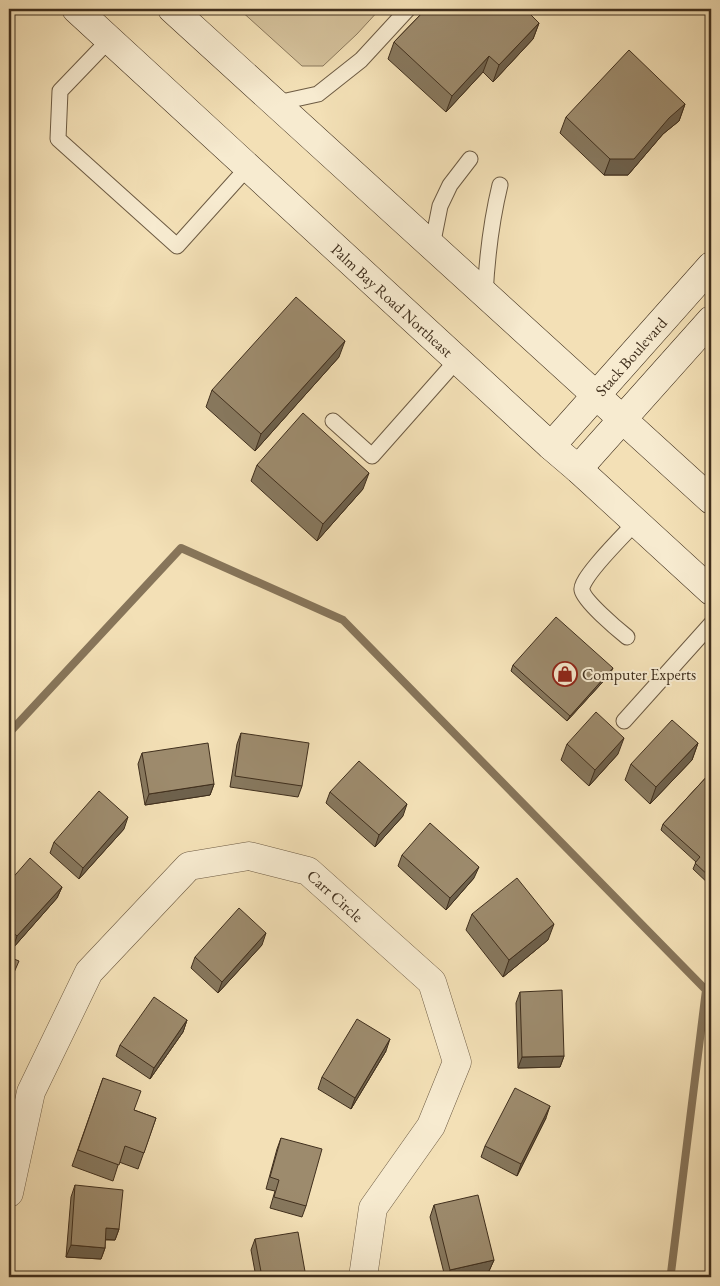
<svg xmlns="http://www.w3.org/2000/svg" width="720" height="1286" font-family="'EB Garamond',serif">
  <style>
    .green { fill: #d5c29c; stroke: #8a785c }
    .lines { fill: none; stroke-linecap: round; stroke-linejoin: round }
    .stream { stroke: #87755a; stroke-width: 8 }
    .lane-casing { stroke: #6d5b43; stroke-width: 17 }
    .street-casing { stroke: #6d5b43; stroke-width: 29 }
    .secondary-casing { stroke: #402f1d; stroke-width: 29 }
    .lane { stroke: #f7ebd0; stroke-width: 15 }
    .street { stroke: #f7ebd0; stroke-width: 28 }
    .secondary { stroke: #f7ebd0; stroke-width: 28 }
    .wall { fill: #87785e; stroke: #402f1d }
    .shaded-wall { fill: #6e614c; stroke: #402f1d }
    .building { fill: #9d8b6d; stroke: #402f1d }
    .labels { text-anchor: middle; dominant-baseline: central; stroke-width: 4; stroke-linejoin: round; paint-order: stroke }
    .street-label { font-size: 16px; fill: #402f1d; stroke: #f7ebd0 }
    .poi-label { font-size: 16px; fill: #402f1d; stroke: #f7ebd0; text-anchor: start }
  </style>
  <rect width="100%" height="100%" fill="#f3e0b6"/>
  <filter id="stains"><feTurbulence type="fractalNoise" baseFrequency=".004" numOctaves="4"/><feColorMatrix values="0 0 0 0 .2 0 0 0 0 .09 0 0 0 0 .02 0 0 0 .5 -.17"/></filter>
  <radialGradient id="worn" r=".72"><stop offset=".6" stop-color="#630" stop-opacity="0"/><stop offset="1" stop-color="#630" stop-opacity=".3"/></radialGradient>
  <!-- green -->
  <polygon class="green" points="239,9 380,9 357,34 323,66 302,66"/>
  <g class="lines">
    <!-- stream -->
    <polyline class="stream" points="9,733 181,548 343,620 706,990 671,1273"/>
    <defs>
      <g id="lane">
        <polyline points="109,40 60,91 58,139 177,246 248,167"/>
        <polyline points="277,103 318,94 361,60 408,9"/>
        <polyline points="432,246 440,206 450,185 470,159"/>
        <path d="M485,295C487,257 491,222 500,185"/>
        <polyline points="333,421 372,456 457,360"/>
        <path d="M627,637C617,629 584,601 582,590C579,579 627,532 636,522"/>
        <polyline points="624,721 711,624"/>
      </g>
      <g id="street">
        <path id="s1" d="M9,1193L31,1092L89,972L189,866L249,856L308,871L432,982L457,1062L431,1126L373,1208L363,1277"/>
      </g>
      <g id="secondary">
        <path id="s2" d="M76,9L551,446L578,469L711,591"/>
        <polyline points="172,9 711,500"/>
        <path id="s3" d="M551,446L711,266"/>
        <polyline points="578,469 711,320"/>
      </g>
    </defs>
    <!-- lane casing -->
    <use href="#lane" class="lane-casing"/>
    <!-- street casing -->
    <use href="#street" class="street-casing"/>
    <!-- secondary casing -->
    <use href="#secondary" class="secondary-casing"/>
    <!-- lane -->
    <use href="#lane" class="lane"/>
    <!-- street -->
    <use href="#street" class="street"/>
    <!-- secondary -->
    <use href="#secondary" class="secondary"/>
  </g>
  <!-- wall -->
  <g class="wall">
    <polygon points="426,9 534,9 529,14 539,23 533,39 493,82 483,72 446,112 388,59 394,42"/>
    <polygon points="685,104 679,121 663,134 628,175 604,175 560,133 566,117"/>
    <polygon points="339,357 255,451 206,407 212,390"/>
    <polygon points="257,465 363,489 317,541 251,481"/>
    <polygon points="513,665 610,674 567,721 511,671"/>
    <polygon points="241,733 302,786 298,797 230,787 237,744"/>
    <polygon points="698,743 692,760 650,804 625,780 631,764"/>
    <polygon points="567,744 618,754 589,786 561,760"/>
    <polygon points="142,753 214,784 210,795 145,805 138,764"/>
    <polygon points="711,772 711,886 693,869 696,862 661,830 663,824"/>
    <polygon points="330,792 403,816 375,847 326,803"/>
    <polygon points="124,829 79,879 50,853 54,842"/>
    <polygon points="402,855 474,878 446,910 398,866"/>
    <polygon points="9,882 62,887 57,898 13,948 9,944"/>
    <polygon points="472,914 548,940 503,977 466,930"/>
    <polygon points="262,945 218,993 191,968 195,957"/>
    <polygon points="520,992 564,1056 560,1067 518,1068 516,1003"/>
    <polygon points="187,1020 183,1032 150,1079 116,1056 120,1045"/>
    <polygon points="386,1051 351,1109 318,1089 322,1077"/>
    <polygon points="103,1078 134,1110 156,1118 138,1169 119,1162 113,1181 72,1166"/>
    <polygon points="546,1118 517,1176 481,1157 485,1146"/>
    <polygon points="281,1138 306,1206 302,1217 270,1208 275,1191 266,1189 277,1149"/>
    <polygon points="75,1185 119,1229 115,1240 105,1240 105,1248 101,1259 66,1257 71,1197"/>
    <polygon points="434,1205 494,1260 489,1271 465,1277 445,1277 430,1217"/>
    <polygon points="255,1239 306,1277 256,1277 251,1250"/>
  </g>
  <!-- shaded-wall -->
  <g class="shaded-wall">
    <polygon points="525,9 534,9 518,26"/>
    <polygon points="539,23 533,39 493,82 499,65"/>
    <polygon points="489,56 483,72 446,112 452,96"/>
    <polygon points="685,104 679,121 663,134 628,175 604,175 610,159"/>
    <polygon points="345,341 339,357 255,451 261,434"/>
    <polygon points="369,473 363,489 317,541 323,524"/>
    <polygon points="613,668 610,674 567,721 570,716"/>
    <polygon points="624,738 618,754 589,786 595,770"/>
    <polygon points="698,743 692,760 650,804 656,787"/>
    <polygon points="214,784 210,795 145,805 149,794"/>
    <polygon points="407,804 403,816 375,847 379,835"/>
    <polygon points="128,817 124,829 79,879 83,868"/>
    <polygon points="479,867 474,878 446,910 450,898"/>
    <polygon points="62,887 57,898 13,948 17,936"/>
    <polygon points="554,924 548,940 503,977 509,960"/>
    <polygon points="266,933 262,945 218,993 222,982"/>
    <polygon points="187,1020 183,1032 150,1079 154,1068"/>
    <polygon points="390,1039 386,1051 351,1109 355,1098"/>
    <polygon points="564,1056 560,1067 518,1068 522,1057"/>
    <polygon points="550,1106 546,1118 517,1176 521,1164"/>
    <polygon points="106,1228 119,1229 115,1240 102,1239"/>
    <polygon points="71,1245 105,1248 101,1259 66,1257"/>
    <polygon points="494,1260 489,1271 465,1277 447,1277 450,1270"/>
  </g>
  <!-- building -->
  <g class="building">
    <polygon points="426,9 525,9 539,23 499,65 489,56 452,96 394,42"/>
    <polygon points="629,50 685,104 669,118 634,159 610,159 566,117"/>
    <polygon points="296,297 345,341 261,434 212,390"/>
    <polygon points="303,413 369,473 323,524 257,465"/>
    <polygon points="556,617 613,668 570,716 513,665"/>
    <polygon points="596,712 624,738 595,770 567,744"/>
    <polygon points="672,720 698,743 656,787 631,764"/>
    <polygon points="241,733 309,743 302,786 235,776"/>
    <polygon points="208,743 214,784 149,794 142,753"/>
    <polygon points="359,761 407,804 379,835 330,792"/>
    <polygon points="711,772 711,878 695,863 700,857 663,824"/>
    <polygon points="99,791 128,817 83,868 54,842"/>
    <polygon points="430,823 479,867 450,898 402,855"/>
    <polygon points="30,858 62,887 17,936 9,929 9,882"/>
    <polygon points="517,878 554,924 509,960 472,914"/>
    <polygon points="239,908 266,933 222,982 195,957"/>
    <polygon points="9,957 19,961 9,984"/>
    <polygon points="562,990 564,1056 522,1057 520,992"/>
    <polygon points="154,997 187,1020 154,1068 120,1045"/>
    <polygon points="357,1019 390,1039 355,1098 322,1077"/>
    <polygon points="103,1078 141,1091 134,1110 156,1118 144,1153 125,1146 119,1165 78,1150"/>
    <polygon points="515,1088 550,1106 521,1164 485,1146"/>
    <polygon points="281,1138 322,1149 306,1206 274,1197 279,1180 270,1177"/>
    <polygon points="75,1185 123,1190 119,1229 106,1228 105,1248 71,1245"/>
    <polygon points="478,1195 494,1260 450,1270 434,1205"/>
    <polygon points="298,1232 306,1277 262,1277 255,1239"/>
  </g>
  <!-- icons -->
  <defs>
    <symbol id="shop-ring" viewBox="-11 -11 22 22"><circle r="9.5" fill="#f7ebd0" stroke="#8f2418" stroke-width="1.5"/><path d="M-5-2.5h2.3a2.7 3.5 0 0 1 5.4 0H5L5.5 6h-11ZM-1.5-2.5h3a1.5 2.3 0 0 0-3 0Z" fill="#8f2418"/></symbol>
  </defs>
  <g fill-rule="evenodd">
    <use href="#shop-ring" x="551" y="660" width="28" height="28"/>
  </g>
  <g class="labels">
    <!-- street labels -->
    <g class="street-label">
      <text stroke="none"><textPath href="#s2" startOffset="430">Palm Bay Road Northeast</textPath></text>
      <text stroke="none"><textPath href="#s3" startOffset="120">Stack Boulevard</textPath></text>
      <text stroke="none"><textPath href="#s1" startOffset="541">Carr Circle</textPath></text>
    </g>
    <!-- poi labels -->
    <g class="poi-label">
      <text x="582" y="674">Computer Experts</text>
    </g>
  </g>
  <!-- margin -->
  <rect width="720" height="1286" fill="none" stroke="#f3e0b6" stroke-width="30"/>
  <rect x="10" y="10" width="700" height="1266" fill="none" stroke="#402f1d" stroke-width="2.5"/>
  <rect x="15" y="15" width="690" height="1256" fill="none" stroke="#402f1d"/>
  <rect width="100%" height="100%" filter="url(#stains)"/>
  <rect width="100%" height="100%" fill="url(#worn)"/>
</svg>
